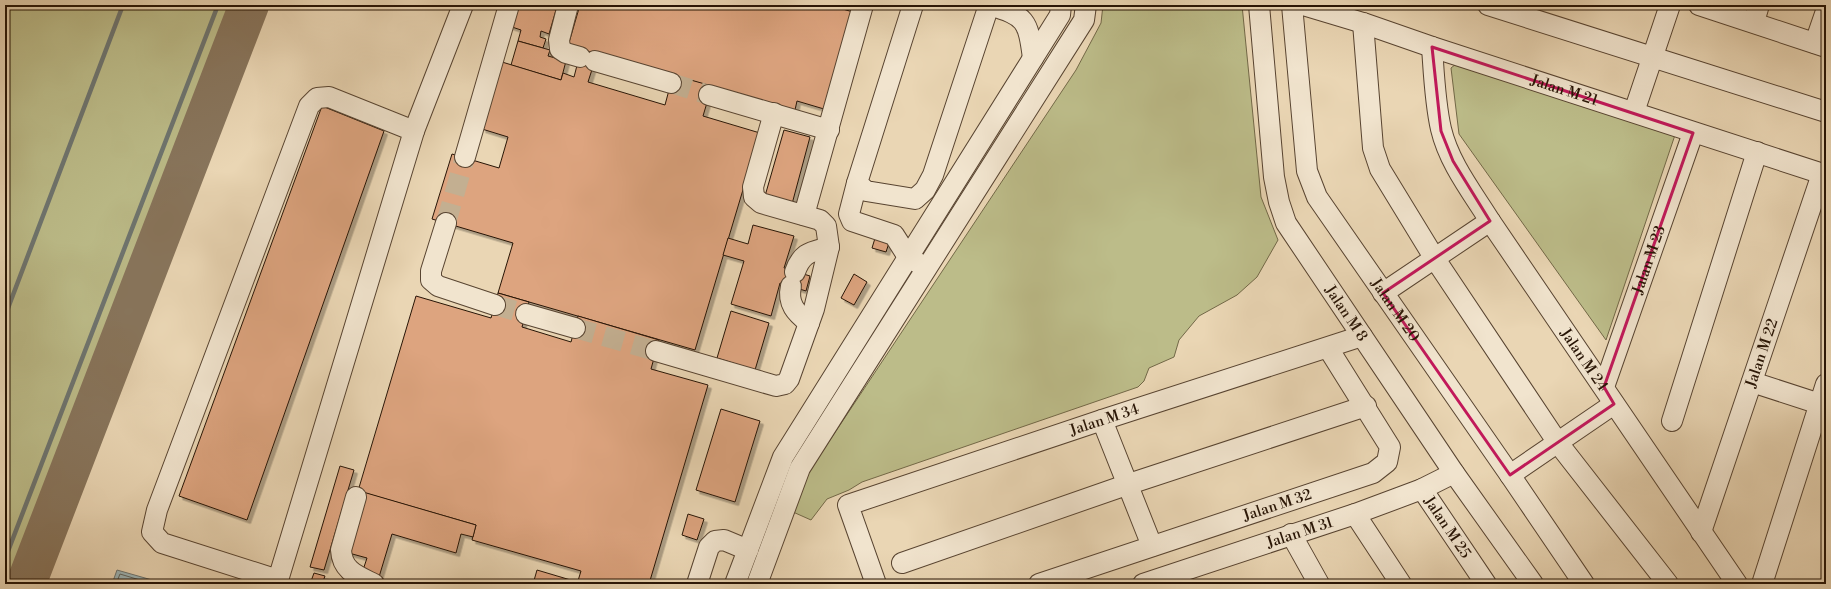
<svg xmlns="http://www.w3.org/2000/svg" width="1831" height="589" font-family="'Libre Bodoni',serif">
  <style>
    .green { fill: #bcbc89; stroke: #726847 }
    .water { fill: #9db6b8; stroke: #6e7570 }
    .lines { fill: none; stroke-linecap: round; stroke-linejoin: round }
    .shore { stroke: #62655e; stroke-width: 1 }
    .stream { stroke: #6e7570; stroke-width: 4.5 }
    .taxiway { stroke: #88755c; stroke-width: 40 }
    .building { fill: #dda47f; stroke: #271405; filter: url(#shadow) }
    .minor-tunnel { stroke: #c3af91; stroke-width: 20; stroke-dasharray: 20 10; stroke-linecap: butt }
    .minor-casing { stroke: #584431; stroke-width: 22 }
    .minor { stroke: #f1e4ce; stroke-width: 20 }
    .marked { fill: none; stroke: #c2185b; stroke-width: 3; stroke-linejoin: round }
    .labels { text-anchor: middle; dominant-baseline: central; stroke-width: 3; stroke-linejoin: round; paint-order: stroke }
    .street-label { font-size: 15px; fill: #271405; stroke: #f1e4ce }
  </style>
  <defs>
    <filter id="shadow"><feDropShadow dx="3.5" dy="3.5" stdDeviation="0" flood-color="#0004"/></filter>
  </defs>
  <rect width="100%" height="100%" fill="#ead6b4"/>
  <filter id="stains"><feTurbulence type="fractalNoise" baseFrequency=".005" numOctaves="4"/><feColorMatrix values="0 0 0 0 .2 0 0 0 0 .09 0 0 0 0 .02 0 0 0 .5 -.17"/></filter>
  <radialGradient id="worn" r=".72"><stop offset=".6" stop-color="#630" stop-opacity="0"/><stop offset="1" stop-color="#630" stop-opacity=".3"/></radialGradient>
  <!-- green -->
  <g class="green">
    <polygon points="5,5 242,5 17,584 5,584"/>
    <polygon points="1103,5 1242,5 1261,197 1278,240 1257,277 1237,295 1199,316 1179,340 1174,357 1149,368 1144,381 1138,387 862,482 849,490 827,499 811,520 793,512 808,473 1076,70 1101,23"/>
    <polygon points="1461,60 1676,132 1606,340 1459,134 1451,68"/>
  </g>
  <!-- water -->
  <polygon class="water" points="117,570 159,582 161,584 112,584"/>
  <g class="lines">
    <!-- shore -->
    <polyline class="shore" points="116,584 120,574 153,584"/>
    <!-- stream -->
    <g class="stream">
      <polyline points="5,316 123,5"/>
      <polyline points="5,559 218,5"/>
    </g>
    <!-- taxiway -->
    <polyline class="taxiway" points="26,584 249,5"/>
  </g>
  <!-- building -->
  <g class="building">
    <polygon points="515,5 539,5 556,10 549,34 541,31 540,37 546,39 543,48 518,41 521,30 509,26"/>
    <polygon points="580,5 829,5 853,12 824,109 797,101 795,110 568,46"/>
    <polygon points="518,41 550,50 548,56 566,61 561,80 511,65"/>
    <polygon points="581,50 597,54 588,82 665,105 673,75 712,86 703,116 760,133 695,350 498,293 513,243 432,219 452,154 499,168 508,137 482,129 502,62 561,80 563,73 574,77"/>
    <polygon points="322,106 384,131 247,520 179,496"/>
    <polygon points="784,130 810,137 792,204 765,196"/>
    <polygon points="753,225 794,236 784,268 810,276 806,291 780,283 771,316 731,304 744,261 723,255 728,238 748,244"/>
    <polygon points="876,235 890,240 886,252 872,248"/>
    <polygon points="854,274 867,282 854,305 841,298"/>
    <polygon points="498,293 529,302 522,327 571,342 578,316 659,340 651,369 708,385 649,584 577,584 581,571 472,540 476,525 358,491 416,296 491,318"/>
    <polygon points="731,311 769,323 755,370 717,358"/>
    <polygon points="721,409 760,421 735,502 696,490"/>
    <polygon points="340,466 354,470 324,570 310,567"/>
    <polygon points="363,492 476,525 473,537 461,534 456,553 392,534 379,577 362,573 367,558 345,552"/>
    <polygon points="688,514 704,519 697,540 682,535"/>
    <polygon points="537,570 574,581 573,584 533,584"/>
    <polygon points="314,573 325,576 322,584 310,584"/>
  </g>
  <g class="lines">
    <!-- minor-tunnel -->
    <g class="minor-tunnel">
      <polyline points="671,83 709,95"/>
      <polyline points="446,223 465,157"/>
      <polyline points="495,305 526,314"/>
      <polyline points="575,328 656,351"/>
    </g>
    <defs>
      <g id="minor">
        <polyline points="568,5 559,40 560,49 566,53 580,57"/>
        <polyline points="913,5 857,183 866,191 915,199 925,190 933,175 989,5"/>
        <path d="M989,5C1026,16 1028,20 1033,58"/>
        <path id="s1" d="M1259,5L1274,177L1279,202L1286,223L1454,473L1533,584"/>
        <path id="s2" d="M1292,5L1307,171L1317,197L1510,475L1584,584"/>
        <path id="s3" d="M1303,5L1363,23L1432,47L1826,175"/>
        <polyline points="1488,5 1826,112"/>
        <polyline points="1699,5 1826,47"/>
        <polyline points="1754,22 1759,5"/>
        <polyline points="1363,23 1373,148 1380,169 1435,259 1558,443 1668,584"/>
        <polyline points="1815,43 1826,11"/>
        <path id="s4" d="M1432,47C1434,75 1435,103 1441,129C1449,163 1472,192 1490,221L1737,584"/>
        <polyline points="595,61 671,83"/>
        <polyline points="709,95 829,130"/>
        <polygon points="329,97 414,131 278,580 162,543 152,532 157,510 309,106 317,98"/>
        <polyline points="1634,112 1670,5"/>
        <polyline points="414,131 463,5"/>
        <polyline points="465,157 509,5"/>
        <polyline points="857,183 849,214 852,221 894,235 908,257 918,263"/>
        <polyline points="804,215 863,5"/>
        <polyline points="446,223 431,271 431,280 438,286 495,305"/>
        <path d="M795,272C802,252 811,252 829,247"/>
        <path d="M791,286C787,304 796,313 809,323"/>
        <polyline points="1383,293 1490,221"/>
        <polyline points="526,314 575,328"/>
        <polyline points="656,351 776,386 785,384 789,379 814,309 829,247 826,226 820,220 761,203 754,197 753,187 774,113"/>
        <polyline points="1752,382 1826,406"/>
        <path id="s5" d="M1604,387L1693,133"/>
        <polyline points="1102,420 1152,546"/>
        <polyline points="1672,421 1757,152"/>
        <polyline points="1510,475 1614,404"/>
        <path id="s6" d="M1422,489L1486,584"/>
        <path d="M356,497L341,550C342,571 358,576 374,584"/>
        <polyline points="1355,514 1401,584"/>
        <path id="s7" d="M1701,532L1822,174"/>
        <polyline points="1291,534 1319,584"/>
        <polyline points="902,563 1129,484 1366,406"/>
        <polyline points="697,584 709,547 715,541 724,540 748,550"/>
        <polyline points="735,584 783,457 1060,15 1061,5"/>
        <polyline points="757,584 800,468 1084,20 1086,5"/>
        <path id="s8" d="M876,584L848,505L1102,420L1362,336"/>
        <path id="s9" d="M1039,584L1373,473L1387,462L1390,447L1328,348"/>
        <path id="s10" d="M1143,584L1355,514L1422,489L1454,473"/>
        <polyline points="1762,584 1826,384"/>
      </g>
    </defs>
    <!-- minor casing -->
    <use href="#minor" class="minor-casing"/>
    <!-- minor -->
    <use href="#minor" class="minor"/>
  </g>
  <!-- marked area -->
  <path class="marked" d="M1432,47L1693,133L1604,387L1614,404L1510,475L1383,293L1490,221L1453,161L1441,131Z"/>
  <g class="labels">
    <!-- street labels -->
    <g class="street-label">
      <text stroke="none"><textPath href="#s3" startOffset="275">Jalan M 21</textPath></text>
      <text stroke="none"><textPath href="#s5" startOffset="135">Jalan M 23</textPath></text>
      <text stroke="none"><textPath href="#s2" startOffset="332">Jalan M 20</textPath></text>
      <text stroke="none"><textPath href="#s1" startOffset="329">Jalan M 8</textPath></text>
      <text stroke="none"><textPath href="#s7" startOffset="189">Jalan M 22</textPath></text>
      <text stroke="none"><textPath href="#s4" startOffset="355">Jalan M 24</textPath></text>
      <text stroke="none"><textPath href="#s8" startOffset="354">Jalan M 34</textPath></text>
      <text stroke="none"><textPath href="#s9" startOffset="251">Jalan M 32</textPath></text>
      <text stroke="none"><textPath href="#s6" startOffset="46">Jalan M 25</textPath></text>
      <text stroke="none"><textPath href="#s10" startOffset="165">Jalan M 31</textPath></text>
    </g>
  </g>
  <!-- margin -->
  <rect width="1831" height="589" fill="none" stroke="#ead6b4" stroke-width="20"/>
  <rect x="6" y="6" width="1819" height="577" fill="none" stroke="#271405" stroke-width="2"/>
  <rect x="10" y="10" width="1811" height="569" fill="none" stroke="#271405"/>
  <rect width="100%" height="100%" filter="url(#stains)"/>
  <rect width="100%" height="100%" fill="url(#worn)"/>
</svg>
